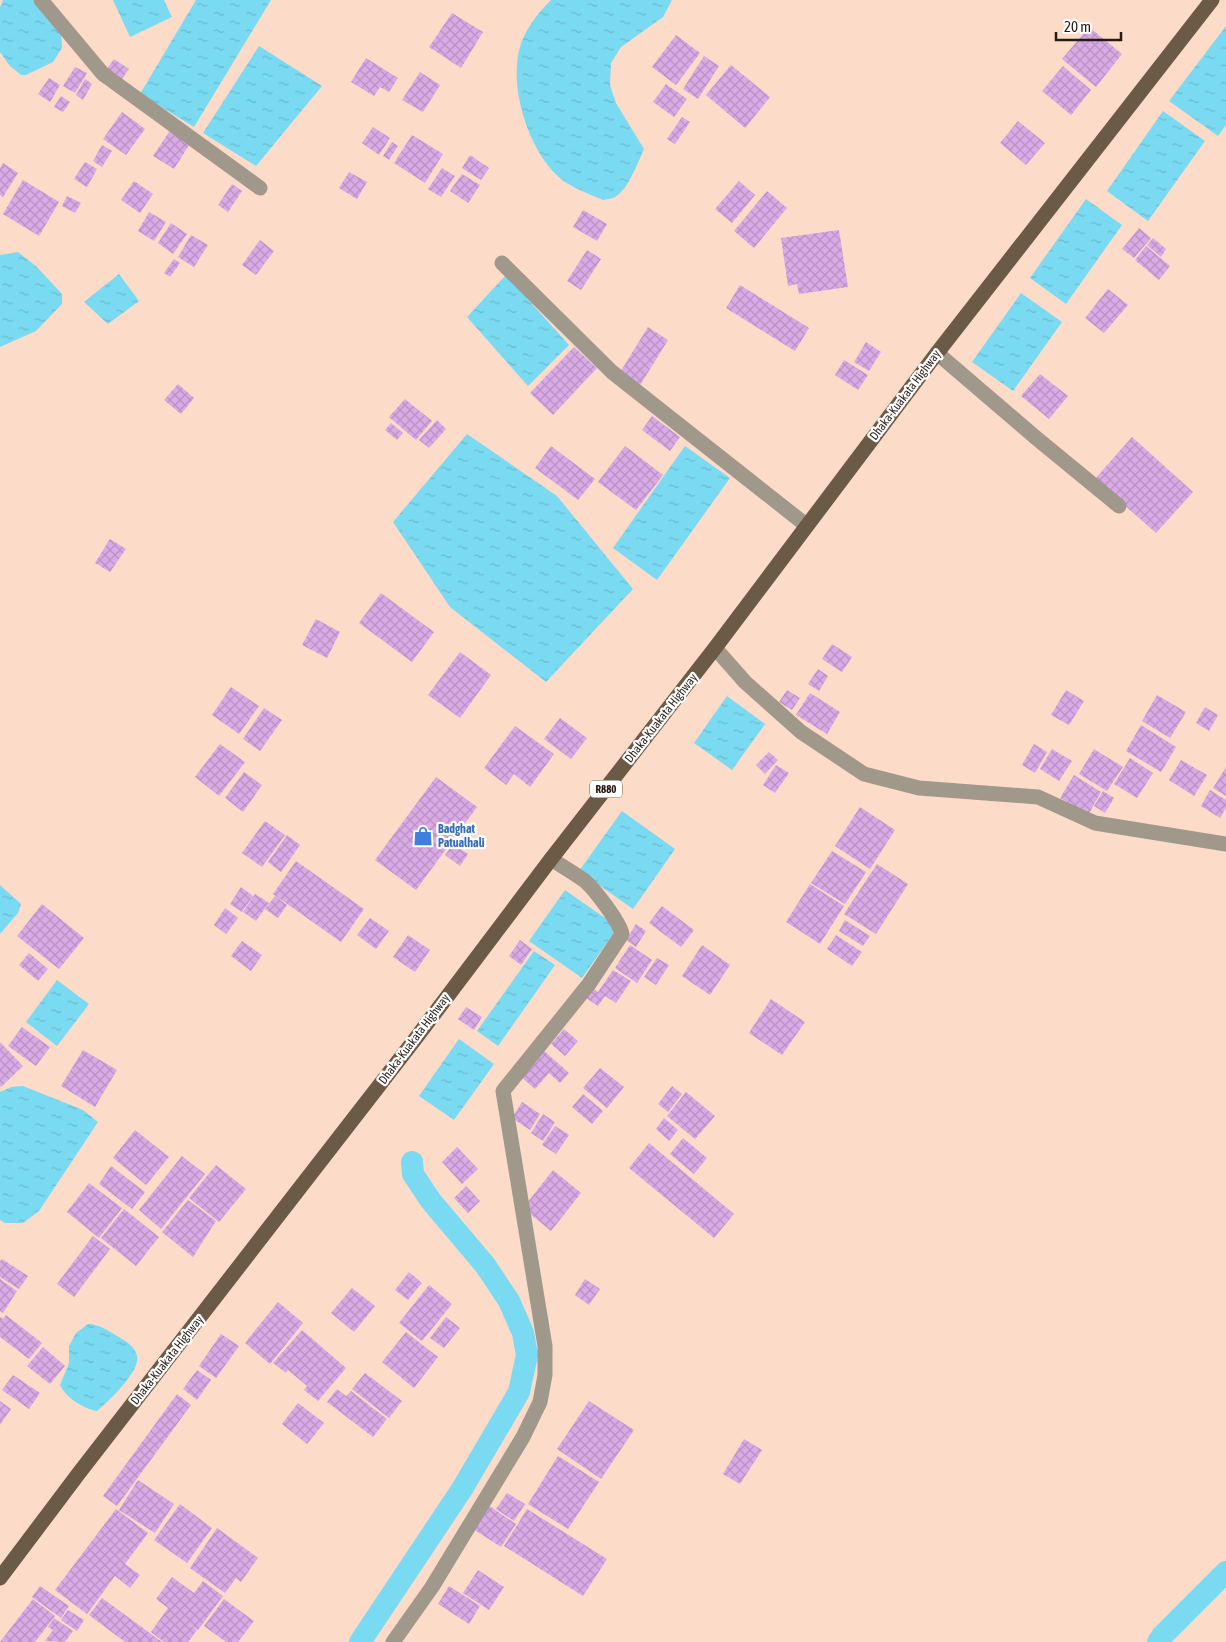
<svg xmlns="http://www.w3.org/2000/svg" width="1226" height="1642" font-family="'Asap Condensed',sans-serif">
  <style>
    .water { fill: url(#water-ripples) }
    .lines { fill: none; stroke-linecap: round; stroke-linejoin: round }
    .canal { stroke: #7adaf1; stroke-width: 22 }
    .building { fill: url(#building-cross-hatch) }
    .minor { stroke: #a1988c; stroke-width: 15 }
    .major { stroke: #6a5a46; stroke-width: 15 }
    .labels { text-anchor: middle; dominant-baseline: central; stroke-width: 4.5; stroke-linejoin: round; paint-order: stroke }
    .shield { fill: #fff; stroke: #68605b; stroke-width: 1 }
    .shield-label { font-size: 11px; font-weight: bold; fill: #271c15 }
    .street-label { font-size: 12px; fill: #271c15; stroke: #fff }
    .shop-label { font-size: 12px; font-weight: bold; fill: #366cbe; stroke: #fff; text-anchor: start }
  </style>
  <defs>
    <pattern id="water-ripples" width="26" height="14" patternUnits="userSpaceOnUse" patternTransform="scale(1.25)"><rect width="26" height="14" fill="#7adaf1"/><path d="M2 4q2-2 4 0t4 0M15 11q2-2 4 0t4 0" fill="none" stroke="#6abace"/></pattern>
    <pattern id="building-cross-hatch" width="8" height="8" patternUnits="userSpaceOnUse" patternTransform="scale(1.25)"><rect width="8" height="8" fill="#d9aae5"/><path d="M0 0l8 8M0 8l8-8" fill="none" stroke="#ba92c4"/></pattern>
  </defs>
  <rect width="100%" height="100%" fill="#fddbc9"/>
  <!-- water -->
  <g class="water">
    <polygon points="3,0 37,0 61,33 62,48 53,62 26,75 21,75 10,66 0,52 0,7"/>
    <polygon points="113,0 164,0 172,17 130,37"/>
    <polygon points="196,0 271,0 194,127 140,94"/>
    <path d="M551,0H672L663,17L621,47L611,63L610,85L616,103L644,149C638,162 628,190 615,197C612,199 606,199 603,200C591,195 576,189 565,182C530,157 508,88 520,47C525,29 538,13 551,0Z"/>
    <polygon points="1226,26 1226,125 1218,136 1169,101"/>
    <polygon points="259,46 322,86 256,166 203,133"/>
    <polygon points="1163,111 1205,141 1148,221 1107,191"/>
    <polygon points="1086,199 1122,225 1066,304 1030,278"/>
    <polygon points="18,252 37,267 62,294 62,304 36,331 0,347 0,255"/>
    <polygon points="119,274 139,301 108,324 84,302"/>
    <polygon points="506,275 569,345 528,386 467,317"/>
    <polygon points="1021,293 1062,322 1013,391 972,362"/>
    <polygon points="467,434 557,496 633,589 546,682 450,607 393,522"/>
    <polygon points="685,446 730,478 657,580 613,548"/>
    <polygon points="727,696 765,724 732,770 694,743"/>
    <polygon points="622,811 675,849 633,909 579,871"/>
    <polygon points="0,885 21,904 18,913 0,934"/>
    <polygon points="565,890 618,927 582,978 529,941"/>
    <polygon points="534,951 555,965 498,1046 477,1031"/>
    <polygon points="57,980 89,1004 57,1046 26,1022"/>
    <polygon points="459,1039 494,1064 454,1120 419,1096"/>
    <polygon points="23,1086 83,1110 98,1122 39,1211 23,1223 5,1223 0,1220 0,1092 11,1087"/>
    <path d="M88,1324C99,1324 109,1331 119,1337C127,1342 135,1347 137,1356C141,1371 108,1402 97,1411C84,1409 65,1397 60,1385L69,1363V1346L76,1333Z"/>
  </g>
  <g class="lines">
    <!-- canal -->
    <g class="canal">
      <polyline points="360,1642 462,1489 519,1392 527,1355 523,1333 509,1301 485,1265 431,1201 413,1174 412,1162"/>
      <polyline points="1158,1642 1162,1636 1226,1572"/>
    </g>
  </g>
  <!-- building -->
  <g class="building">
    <polygon points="452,13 483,32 461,68 429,47"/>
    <polygon points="1089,27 1122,54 1096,87 1062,59"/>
    <polygon points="676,35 700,53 676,85 652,67"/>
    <polygon points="704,56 719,66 698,99 683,89"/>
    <polygon points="366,58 398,78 389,92 380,87 374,96 351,82"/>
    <polygon points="114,59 129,69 116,87 101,77"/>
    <polygon points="731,65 770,97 745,128 706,95"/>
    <polygon points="1063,66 1091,90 1071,115 1042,91"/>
    <polygon points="75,67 87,73 75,93 63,86"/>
    <polygon points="420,72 440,85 423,112 402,100"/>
    <polygon points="49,78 60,85 50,102 38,94"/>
    <polygon points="85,79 92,84 83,100 76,95"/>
    <polygon points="666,84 687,99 674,117 653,102"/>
    <polygon points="61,96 70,102 63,112 54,107"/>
    <polygon points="122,112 145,129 126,155 103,139"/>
    <polygon points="682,117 690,122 675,144 667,139"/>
    <polygon points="1018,121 1045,143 1026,165 1000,143"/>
    <polygon points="373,127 390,138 379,155 362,143"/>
    <polygon points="171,129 191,142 174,169 153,156"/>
    <polygon points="412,135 443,154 425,183 394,163"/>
    <polygon points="392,142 398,146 389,160 383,156"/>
    <polygon points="102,145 112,151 102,167 93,161"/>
    <polygon points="470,155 489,168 481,180 462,168"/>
    <polygon points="85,162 97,169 87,187 74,179"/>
    <polygon points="3,163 18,173 3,197 0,195 0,168"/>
    <polygon points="442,168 455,176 441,197 428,189"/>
    <polygon points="349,172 367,182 357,199 339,188"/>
    <polygon points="462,174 480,185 468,203 450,191"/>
    <polygon points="23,180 59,202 39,236 3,214"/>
    <polygon points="134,181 153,194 140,213 121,200"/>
    <polygon points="739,181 755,195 732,223 715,209"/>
    <polygon points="232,184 242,191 228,212 218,205"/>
    <polygon points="767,191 787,208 754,248 734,231"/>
    <polygon points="67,196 81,203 75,213 62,206"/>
    <polygon points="583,210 607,224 597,241 573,227"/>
    <polygon points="149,212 166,222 154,241 138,231"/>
    <polygon points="171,223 187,234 173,254 158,243"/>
    <polygon points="1139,228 1151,238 1134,258 1122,249"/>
    <polygon points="839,230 848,287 799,294 797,284 788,286 781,238"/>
    <polygon points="191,235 208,245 194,267 178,257"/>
    <polygon points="1153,238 1166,249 1161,257 1147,245"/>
    <polygon points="260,240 274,251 256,275 242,265"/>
    <polygon points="1146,246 1170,266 1159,280 1135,260"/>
    <polygon points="587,250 601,259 581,290 567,281"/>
    <polygon points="174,259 180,263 170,277 164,273"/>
    <polygon points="740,285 809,328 795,351 726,308"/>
    <polygon points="1108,289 1128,305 1104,333 1085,318"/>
    <polygon points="648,327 668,340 639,387 619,374"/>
    <polygon points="866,342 881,352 869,371 854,362"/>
    <polygon points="574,347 597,368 553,415 530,393"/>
    <polygon points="844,360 868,375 858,390 835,375"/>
    <polygon points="1040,374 1068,396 1049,419 1021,396"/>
    <polygon points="178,384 194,398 181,414 164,400"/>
    <polygon points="405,399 432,421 416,440 389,417"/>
    <polygon points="652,416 680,437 670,451 642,430"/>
    <polygon points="437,420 446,429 429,448 419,440"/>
    <polygon points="391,423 403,433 397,440 385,430"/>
    <polygon points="1132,437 1193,492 1156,533 1095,479"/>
    <polygon points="551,446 595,479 578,500 535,468"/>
    <polygon points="625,446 663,475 636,510 598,482"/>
    <polygon points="110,539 126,549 110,572 95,563"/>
    <polygon points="381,593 434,632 412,662 359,623"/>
    <polygon points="316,619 340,632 327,658 302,645"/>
    <polygon points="832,644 852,657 842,672 822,659"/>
    <polygon points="460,652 491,675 460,718 428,695"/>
    <polygon points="818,669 828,676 819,691 808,684"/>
    <polygon points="231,687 259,706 239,734 212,715"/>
    <polygon points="787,690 800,698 792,710 779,702"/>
    <polygon points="1066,690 1084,701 1069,725 1051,715"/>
    <polygon points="810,693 840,712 827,734 796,715"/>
    <polygon points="1157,695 1186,712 1170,738 1142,721"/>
    <polygon points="1205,707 1218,715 1209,731 1196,723"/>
    <polygon points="264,708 282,720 260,751 243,739"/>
    <polygon points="560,718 587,738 571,759 544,739"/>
    <polygon points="1141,725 1176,747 1161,772 1126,751"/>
    <polygon points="515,726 554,754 530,787 514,774 506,785 484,768"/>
    <polygon points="220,744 245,762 219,796 195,777"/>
    <polygon points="1034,744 1047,752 1035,773 1022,765"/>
    <polygon points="1052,749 1072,761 1059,781 1040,769"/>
    <polygon points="1094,749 1123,767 1107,791 1079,774"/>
    <polygon points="769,752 778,760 765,774 756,765"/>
    <polygon points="1130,758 1153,773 1137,798 1114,784"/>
    <polygon points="1181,760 1207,775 1194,796 1169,780"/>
    <polygon points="776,765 789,773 775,793 763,785"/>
    <polygon points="1226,767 1226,796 1213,788"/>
    <polygon points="244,772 262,785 243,812 225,798"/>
    <polygon points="1074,775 1101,792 1088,815 1060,798"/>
    <polygon points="436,777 477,807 416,890 375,860"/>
    <polygon points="1210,790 1226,800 1226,808 1220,818 1201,806"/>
    <polygon points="1103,791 1114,798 1105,813 1094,806"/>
    <polygon points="860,807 895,830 870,869 835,846"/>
    <polygon points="265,821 285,835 262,867 242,853"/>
    <polygon points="287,835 300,845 281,872 268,862"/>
    <polygon points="453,844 468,854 460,866 445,855"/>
    <polygon points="832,851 866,872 845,904 811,883"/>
    <polygon points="296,861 364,909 341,942 273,894"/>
    <polygon points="877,864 908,884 876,934 844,914"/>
    <polygon points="810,884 844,906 820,944 786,922"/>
    <polygon points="241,887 253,896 242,912 230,904"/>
    <polygon points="255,894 269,903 256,921 243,912"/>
    <polygon points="275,896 287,905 278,918 265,909"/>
    <polygon points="42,904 84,938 59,969 17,936"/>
    <polygon points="662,906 694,930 681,947 649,923"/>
    <polygon points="225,908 238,918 226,934 214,925"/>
    <polygon points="370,918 389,931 376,949 357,935"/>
    <polygon points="845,920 870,936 863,946 839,931"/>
    <polygon points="636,924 646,931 636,947 626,940"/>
    <polygon points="408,935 430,950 415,972 393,957"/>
    <polygon points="836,935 862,952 852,966 827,949"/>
    <polygon points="520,940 532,949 521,965 509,956"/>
    <polygon points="242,941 262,955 251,971 231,956"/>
    <polygon points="630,945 652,960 637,983 615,968"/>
    <polygon points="702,945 730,965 710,995 682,976"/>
    <polygon points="29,953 48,969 38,981 19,965"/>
    <polygon points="657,958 669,965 656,985 644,977"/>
    <polygon points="613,970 631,981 616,1003 605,996 598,1006 586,998 593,988 598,992"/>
    <polygon points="771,999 805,1022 782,1055 749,1033"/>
    <polygon points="466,1007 482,1017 474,1030 458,1019"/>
    <polygon points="22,1027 50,1047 36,1066 8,1046"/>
    <polygon points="564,1029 578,1041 565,1056 551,1044"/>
    <polygon points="0,1042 23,1066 1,1087 0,1086"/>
    <polygon points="83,1050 117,1070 95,1107 61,1086"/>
    <polygon points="543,1050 569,1073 560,1083 549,1073 535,1089 520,1076"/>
    <polygon points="600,1068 624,1087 607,1108 583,1088"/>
    <polygon points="672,1086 682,1094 668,1112 658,1104"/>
    <polygon points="686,1092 715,1116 695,1139 667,1116"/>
    <polygon points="583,1094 603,1111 592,1124 572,1107"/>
    <polygon points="522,1102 540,1114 530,1130 512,1118"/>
    <polygon points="543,1114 555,1122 543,1141 531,1133"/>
    <polygon points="664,1118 678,1130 669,1141 656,1129"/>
    <polygon points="555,1126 569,1135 556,1154 542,1145"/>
    <polygon points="135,1130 169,1157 146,1185 113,1158"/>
    <polygon points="683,1138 707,1158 694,1174 670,1154"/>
    <polygon points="649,1143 734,1214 714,1238 629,1168"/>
    <polygon points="457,1147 478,1169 462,1184 442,1162"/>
    <polygon points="182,1156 205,1174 161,1229 139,1210"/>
    <polygon points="216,1165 246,1189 219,1222 189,1198"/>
    <polygon points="111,1166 145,1192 132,1209 99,1184"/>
    <polygon points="553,1170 581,1193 551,1231 523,1208"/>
    <polygon points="89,1183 122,1208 99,1238 67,1212"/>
    <polygon points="466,1186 480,1201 468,1213 454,1198"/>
    <polygon points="188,1200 216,1221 193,1257 162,1232"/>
    <polygon points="124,1209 159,1237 136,1266 101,1238"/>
    <polygon points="93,1236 110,1249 74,1297 57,1284"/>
    <polygon points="2,1259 28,1276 19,1289 0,1277 0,1261"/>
    <polygon points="409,1272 422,1283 408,1300 395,1290"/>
    <polygon points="0,1279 17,1291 3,1313 0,1311"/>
    <polygon points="585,1279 600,1289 589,1305 575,1295"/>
    <polygon points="429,1285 452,1304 422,1341 399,1323"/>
    <polygon points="352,1288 375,1306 354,1332 331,1313"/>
    <polygon points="278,1302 303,1323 270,1364 245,1343"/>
    <polygon points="6,1315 42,1343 29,1359 0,1337 0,1317 3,1319"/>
    <polygon points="446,1317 460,1328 444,1348 430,1338"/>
    <polygon points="302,1330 346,1368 318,1401 304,1390 307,1386 288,1370 286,1373 273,1363"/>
    <polygon points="406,1332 438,1357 414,1388 382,1362"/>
    <polygon points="221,1334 239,1346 216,1378 199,1366"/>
    <polygon points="43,1347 65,1366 50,1384 27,1366"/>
    <polygon points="197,1370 211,1380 197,1400 183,1389"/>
    <polygon points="365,1373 402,1401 389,1418 352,1389"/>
    <polygon points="13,1375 40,1393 29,1409 2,1390"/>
    <polygon points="337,1389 346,1396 351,1391 387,1419 373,1437 327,1402"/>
    <polygon points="177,1394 191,1405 117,1506 103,1496"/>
    <polygon points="0,1401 11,1409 0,1425"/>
    <polygon points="589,1401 634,1430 601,1479 557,1449"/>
    <polygon points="298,1403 324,1423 307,1444 282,1424"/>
    <polygon points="744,1439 762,1450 740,1484 723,1474"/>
    <polygon points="558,1456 599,1482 568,1529 528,1504"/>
    <polygon points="138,1480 174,1504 155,1533 119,1510"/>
    <polygon points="507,1493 525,1504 514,1521 496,1509"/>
    <polygon points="485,1503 516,1524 501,1547 470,1527"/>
    <polygon points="180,1504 212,1528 187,1563 154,1540"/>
    <polygon points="116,1509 148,1533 125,1564 140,1575 130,1588 115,1576 87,1614 55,1590"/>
    <polygon points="527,1509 607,1559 583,1596 504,1546"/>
    <polygon points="217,1528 258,1558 241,1582 236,1578 225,1593 190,1568"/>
    <polygon points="478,1570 504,1587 489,1610 463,1593"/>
    <polygon points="172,1577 194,1593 203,1581 223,1596 198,1630 188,1623 197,1630 188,1642 164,1642 151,1632 168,1608 156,1599"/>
    <polygon points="40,1586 69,1606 61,1618 32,1597"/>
    <polygon points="449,1586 480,1606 469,1624 438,1604"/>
    <polygon points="102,1598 162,1642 125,1642 89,1615"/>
    <polygon points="33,1599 55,1616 35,1642 0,1642"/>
    <polygon points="224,1599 254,1621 238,1642 226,1642 204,1626"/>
    <polygon points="68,1610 84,1620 77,1631 61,1620"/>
    <polygon points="54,1618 73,1631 65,1642 45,1641 53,1630 48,1627"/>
  </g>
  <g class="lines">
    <!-- minor -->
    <g class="minor">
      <polyline points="41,0 103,74 260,188"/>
      <polyline points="502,263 612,372 806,525"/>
      <polyline points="937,353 1035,437 1119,506"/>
      <polyline points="715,648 745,682 801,732 864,774 919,788 1038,797 1095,823 1226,844"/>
      <path d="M393,1642L432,1587L523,1437L540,1402L545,1375V1346L503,1091L589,984L622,934C619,921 595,890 585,881C574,873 562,866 551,859"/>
    </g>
    <!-- major -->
    <polyline class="major" points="0,1578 79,1473 416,1038 551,859 715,648 937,353 1212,0"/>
  </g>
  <!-- icons -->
  <defs>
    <symbol id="shop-bare" viewBox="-9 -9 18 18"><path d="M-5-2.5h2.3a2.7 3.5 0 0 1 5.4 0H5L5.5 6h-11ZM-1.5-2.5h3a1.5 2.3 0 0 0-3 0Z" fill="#3f7fe0" stroke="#fff" stroke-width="2.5" paint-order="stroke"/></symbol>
  </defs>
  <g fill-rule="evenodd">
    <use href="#shop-bare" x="409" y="822" width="28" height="28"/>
  </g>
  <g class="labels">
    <!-- shield labels -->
    <rect class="shield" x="590" y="780.5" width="32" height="17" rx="4"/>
    <g class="shield-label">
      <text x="606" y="789">R880</text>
    </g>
    <!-- street labels -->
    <g class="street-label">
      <text transform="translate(905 395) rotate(-53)">Dhaka-Kuakata Highway</text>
      <text transform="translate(661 718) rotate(-52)">Dhaka-Kuakata Highway</text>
      <text transform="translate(414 1039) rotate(-53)">Dhaka-Kuakata Highway</text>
      <text transform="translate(167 1360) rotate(-52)">Dhaka-Kuakata Highway</text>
    </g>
    <!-- shop labels -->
    <g class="shop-label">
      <text x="438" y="829">Badghat<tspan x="438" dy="14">Patualhali</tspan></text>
    </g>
  </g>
  <!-- scale -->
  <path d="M1056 32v8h65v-8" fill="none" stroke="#271c15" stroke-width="2.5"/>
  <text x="1064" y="32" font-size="15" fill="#271c15" stroke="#ffffff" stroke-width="4" paint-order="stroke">20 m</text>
</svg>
